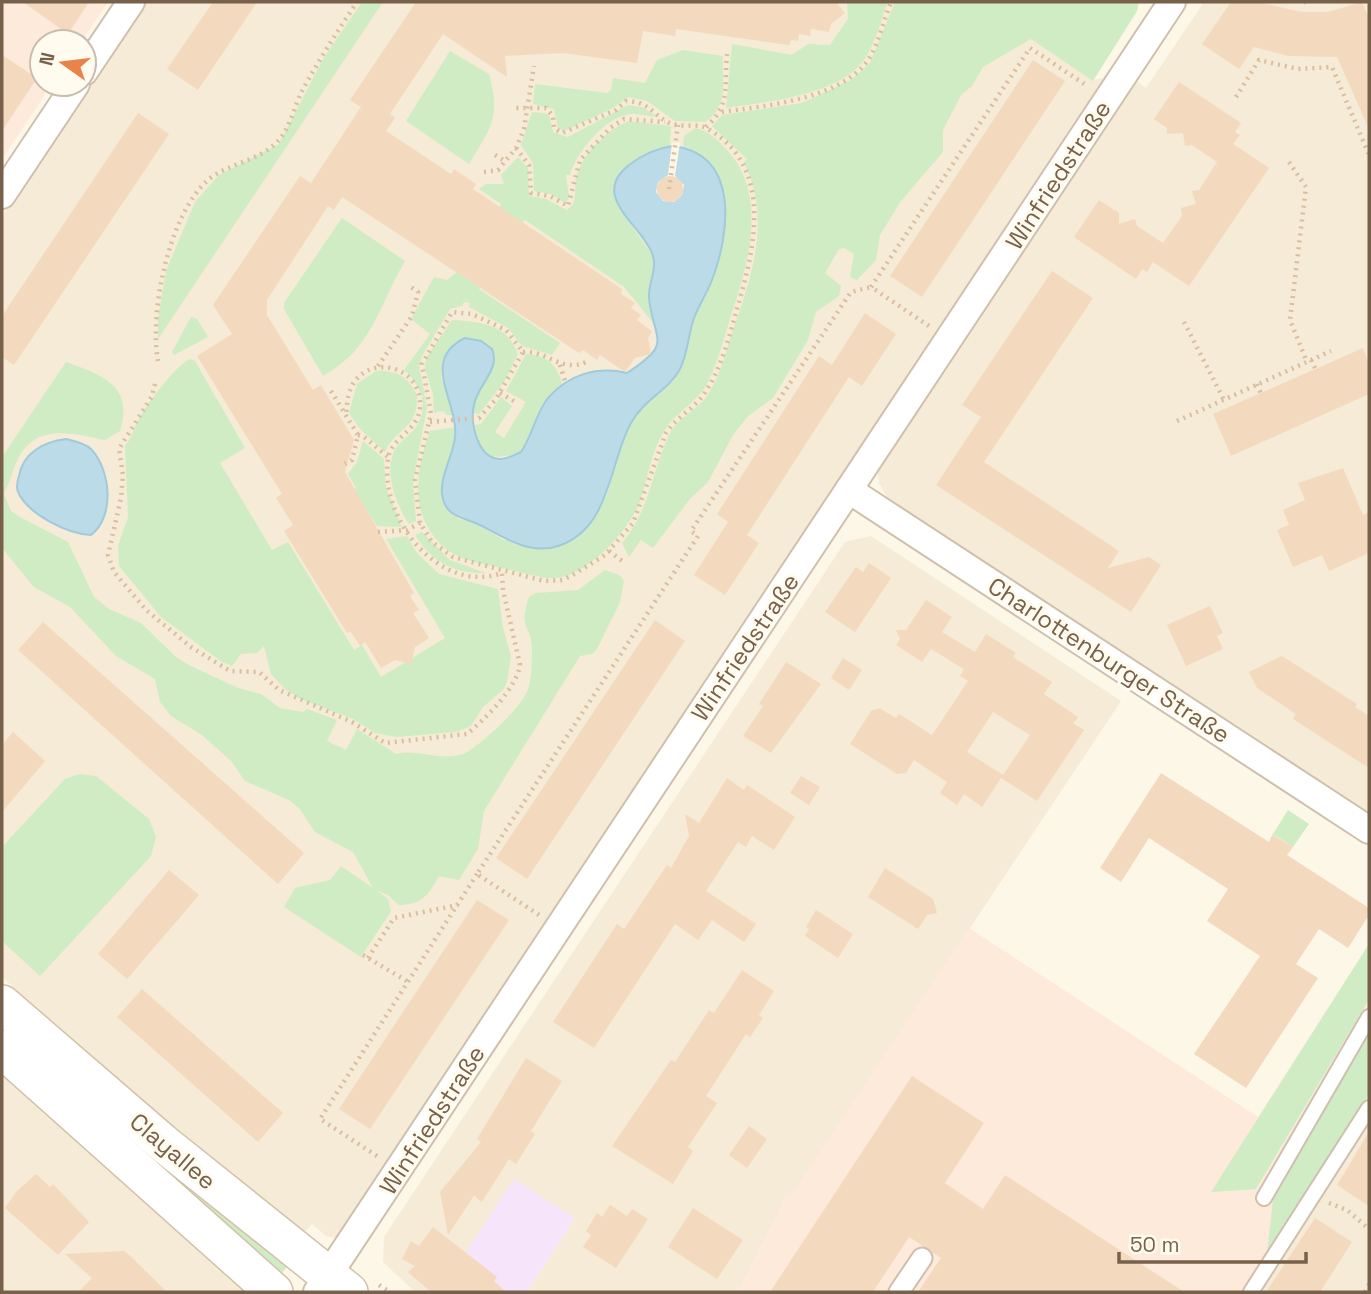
<svg xmlns="http://www.w3.org/2000/svg" width="1371" height="1294" font-family="'Space Grotesk',sans-serif">
  <style>
    .residential { fill: #f5ebd6 }
    .commercial { fill: #fdeadb }
    .education { fill: #f5e4fa }
    .green { fill: #d0ecc5 }
    .water { fill: #bbdbe8; stroke: #a1cada; stroke-width: 2 }
    .pier { fill: #fdf7e8 }
    .building { fill: #f3dabf; fill-rule: evenodd }
    .lines { fill: none; stroke-linecap: round; stroke-linejoin: round }
    .service-casing { stroke: #cfc0ad; stroke-width: 18 }
    .pedestrian-casing { stroke: #cfc0ad; stroke-width: 23 }
    .minor-casing { stroke: #cfc0ad; stroke-width: 30 }
    .secondary-casing { stroke: #d2c2aa; stroke-width: 40 }
    .path { stroke: #d9bea1; stroke-width: 4.5; stroke-dasharray: 2 5; stroke-linecap: butt }
    .service { stroke: #fff; stroke-width: 14 }
    .pedestrian { stroke: #fff; stroke-width: 19 }
    .minor { stroke: #fff; stroke-width: 26 }
    .secondary { stroke: #fff; stroke-width: 37 }
    .labels { text-anchor: middle; dominant-baseline: central; stroke-width: 6; stroke-linejoin: round; paint-order: stroke }
    .street-label { font-size: 24px; fill: #78614b; stroke: #fffbef }
  </style>
  <rect width="100%" height="100%" fill="#fdf7e8"/>
  <!-- residential -->
  <g class="residential">
    <polygon points="147,2 1139,2 1137,11 1093,80 1110,77 336,1238 326,1236 312,1224 304,1233 119,1083 2,977 2,216"/>
    <polygon points="1204,2 1369,2 1369,814 900,507 887,497 879,483 878,474 883,461 1136,81 1146,88"/>
    <polygon points="871,536 1121,701 791,1197 787,1195 738,1292 527,1292 575,1218 467,1254 440,1292 415,1292 383,1262 384,1237 845,542"/>
    <polygon points="2,1072 249,1292 2,1292"/>
    <polygon points="1369,1094 1369,1292 1242,1292 1267,1254"/>
  </g>
  <!-- commercial -->
  <g class="commercial">
    <polygon points="2,2 108,2 81,42 42,42 42,84 52,84 2,159"/>
    <polygon points="969,928 1258,1117 1369,944 1369,1094 1242,1292 738,1292 787,1194 791,1196"/>
  </g>
  <!-- education -->
  <polygon class="education" points="514,1179 575,1218 527,1292 440,1292"/>
  <!-- green -->
  <g class="green">
    <polygon points="362,2 383,2 158,339 158,318 166,271 195,202 219,175 279,144 323,59"/>
    <path d="M847,2H888C881,20 876,41 866,57C843,95 766,102 726,108L732,44L792,55L808,44L830,45L848,19Z"/>
    <path d="M895,2H1139L1137,11L1093,81L1031,39L983,67L972,86L961,95L943,130V152L901,201L880,235L876,260L857,280L850,277L854,254L844,248L839,249L825,273L841,286L839,296L816,312L808,340L773,398L748,416L733,435L708,482L690,499L653,548L641,540L629,557L622,543C649,512 652,471 669,435C677,417 699,410 709,393C720,375 726,353 732,333C752,276 772,219 744,162L747,159L712,126L722,115L802,103L851,80L870,63Z"/>
    <path d="M683,50L723,56C722,80 729,107 705,122L675,121L647,101L628,97L613,108L564,131L558,128L554,109L533,104L535,84L607,93L611,90L613,78L645,83L657,60Z"/>
    <path d="M450,51L489,74C501,119 491,127 469,164L406,121Z"/>
    <path d="M628,105L642,107L657,116C649,118 640,113 631,114C605,116 576,153 570,175H566L569,197L565,203L551,194L534,191L533,163L521,145L532,112L549,114L553,132L568,137Z"/>
    <path d="M629,121L671,126L670,147L637,158L624,169L617,205L653,256L654,279L649,297L658,329L624,287L525,220L522,223L499,208L501,204L479,189L486,184H504L501,175L518,157L528,168L529,196L546,199L567,210C578,203 574,190 576,178C582,154 606,130 629,121Z"/>
    <path d="M695,128C707,130 717,139 725,148C771,195 747,266 730,319C724,339 718,361 709,380C699,402 676,411 664,431C651,453 648,477 640,501C630,529 588,575 557,578C542,579 529,574 515,571C492,565 463,563 445,548C409,518 415,471 430,431L456,427L450,463L458,519L474,522L504,540L589,522L607,495L622,439L632,420L644,404L672,382L688,346L694,320L712,280L723,246L725,204L688,148L683,147L684,136Z"/>
    <path d="M342,218L405,261C378,306 374,347 323,376L284,309V303Z"/>
    <path d="M458,271L481,286L479,289L560,343L552,355L522,346L508,328L469,307L470,303L464,302L462,306L450,309L422,356L419,366L427,408L413,482L416,521L409,524C397,506 386,478 392,457C395,445 404,440 412,432C431,411 423,387 404,370L430,334L411,319L434,277L447,280Z"/>
    <polygon points="191,317 197,319 208,337 174,355 172,352"/>
    <path d="M452,320C480,322 507,323 518,354L504,382L479,414L473,413V405C482,381 512,352 474,339L450,350L441,376L454,415H447L443,411L434,413L433,394L425,369L426,358Z"/>
    <path d="M526,354C547,355 559,366 563,387L547,399L521,452C494,462 476,457 474,425L481,424L501,397L512,406L495,432L504,438L526,402L506,391Z"/>
    <path d="M190,359L195,361L245,448L220,463L272,550L288,542L354,650L362,645L381,677L445,638L386,539L407,536L417,553L439,574L498,589L503,628L511,656L507,682L504,689L483,707L471,726L456,732L397,737L375,733L353,719L300,699L285,689L271,674L264,646L257,653L241,654L232,666L222,662L161,617L119,566L118,546L128,517L125,446C132,438 134,427 140,417C147,404 177,364 190,359Z"/>
    <path d="M66,362C102,375 134,385 120,431L105,440C72,433 33,422 16,463C12,473 9,484 4,494L11,511L20,517L68,542L94,597L109,609L141,623L176,657L189,665L238,688L261,694L280,708L303,712L307,709L337,720L327,741L346,750L357,729L396,754C417,748 445,763 465,753C481,745 520,708 527,692C532,681 532,662 532,649C531,623 518,631 529,597L536,593L578,590L605,570L619,575L624,580L620,602L597,649L592,654L580,656L484,811L478,849L459,880L439,876C428,896 422,904 399,905L388,895L376,890L388,899L391,911L361,957L284,907L295,888L330,880L341,866L373,888L353,852L315,832L300,809L289,800L245,781L231,761L202,735L171,716L160,702L155,679L116,656L70,607L34,587L2,548V457Z"/>
    <path d="M376,371C396,369 410,378 417,396C418,430 396,427 385,452L360,429L349,413L357,384Z"/>
    <polygon points="363,441 384,459 386,488 402,527 377,526 354,490 356,488 348,474 357,462"/>
    <path d="M422,532L450,560L486,573C454,574 432,562 415,535Z"/>
    <polygon points="79,774 96,776 149,819 156,837 151,856 40,976 2,941 2,847 65,779"/>
    <polygon points="1288,810 1309,824 1293,847 1274,835 1268,842"/>
    <polygon points="1369,944 1369,999 1256,1189 1211,1192"/>
    <polygon points="2,1022 289,1264 279,1277 2,1030"/>
    <polygon points="1369,1033 1369,1094 1267,1254 1273,1199"/>
  </g>
  <!-- water -->
  <g class="water">
    <path d="M673,146C740,154 730,233 712,280C707,293 699,305 694,318C688,335 688,353 680,369C669,390 644,399 631,423C609,462 611,529 558,546C532,555 506,539 484,527C466,517 445,519 442,494C440,476 453,456 455,437C459,403 419,360 465,338L481,341L492,349C501,370 477,385 474,405C470,423 477,458 500,459C507,459 514,455 521,452C532,436 536,413 548,398C569,374 597,366 627,373C674,342 654,343 649,298C648,283 657,271 653,256C644,226 588,197 629,165C642,155 657,148 673,146Z"/>
    <path d="M66,439C74,441 85,443 91,449C111,470 115,517 91,535C67,534 28,514 18,492C16,487 17,482 19,476C23,453 43,442 66,439Z"/>
  </g>
  <!-- pier -->
  <polygon class="pier" points="672,143 680,143 675,176 684,185 682,195 674,202 663,201 656,192 658,182 668,175"/>
  <!-- building -->
  <g class="building">
    <polygon points="23,2 89,2 68,34"/>
    <polygon points="213,2 257,2 198,90 167,69"/>
    <polygon points="416,2 836,2 845,13 831,24 829,32 811,29 810,36 799,34 798,41 791,40 789,45 676,29 675,36 643,31 637,63 563,53 505,56 507,77 443,34 390,114 395,118 386,131 451,174 454,169 476,184 473,189 622,289 621,294 635,303 631,308 641,315 637,320 652,331 648,338 651,354 635,358 625,372 600,355 597,360 583,350 579,353 342,197 334,210 328,206 267,300 267,315 313,390 321,385 354,440 345,472 414,593 410,596 419,610 413,613 429,638 415,647 411,664 395,660 381,668 365,642 360,646 351,632 347,633 284,531 293,525 276,498 282,494 197,356 232,334 213,305 300,176 311,183 361,107 350,100"/>
    <polygon points="1231,2 1257,2 1302,12 1328,12 1362,2 1369,18 1369,129 1337,57 1288,56 1254,47 1239,69 1202,44"/>
    <polygon points="2,55 37,78 2,131"/>
    <polygon points="1033,60 1065,81 922,297 890,276"/>
    <polygon points="1179,82 1241,123 1235,132 1240,135 1233,144 1269,168 1189,286 1153,262 1147,272 1142,269 1136,279 1074,237 1099,200 1119,213 1119,224 1135,219 1137,226 1163,243 1182,216 1181,208 1196,204 1192,191 1199,190 1217,162 1192,145 1185,146 1183,133 1167,134 1167,128 1154,119"/>
    <polygon points="138,113 169,134 14,365 2,357 2,316"/>
    <circle cx="670" cy="189" r="13"/>
    <polygon points="1052,271 1093,298 984,462 1119,551 1108,568 1149,557 1161,565 1131,612 936,485 981,417 962,405"/>
    <polygon points="865,313 896,334 862,386 849,377 747,535 759,543 725,595 694,575 728,522 717,514 819,356 832,365"/>
    <polygon points="1363,348 1369,363 1369,394 1231,456 1213,414"/>
    <polygon points="1343,468 1363,515 1369,512 1369,553 1329,571 1322,555 1293,567 1277,530 1289,525 1283,510 1305,500 1298,483"/>
    <polygon points="869,563 891,578 855,632 825,612 856,567 863,572"/>
    <path d="M926,600L952,617L942,632L975,652L986,634L1016,653L1013,657L1052,682L1044,694L1078,717L1073,723L1084,730L1037,801L1001,778L982,807L964,794L957,805L940,793L947,782L914,760L906,773L897,774L850,744L871,711L879,708L896,718L899,714L932,735L968,681L960,676L964,669L931,649L922,662L896,645L900,639L896,630H906ZM993,712L1030,735L1003,775L967,752Z"/>
    <polygon points="1210,606 1223,633 1217,636 1223,649 1186,666 1167,625"/>
    <polygon points="655,620 685,641 527,879 496,858"/>
    <polygon points="43,622 304,853 278,884 18,650"/>
    <polygon points="1282,656 1357,704 1355,707 1369,716 1369,768 1293,719 1296,714 1257,688 1249,672"/>
    <polygon points="843,658 862,670 849,690 831,678"/>
    <polygon points="786,662 821,684 771,753 743,736 763,706 759,704"/>
    <polygon points="13,732 45,761 2,812 2,745"/>
    <polygon points="1161,773 1269,842 1273,835 1293,847 1287,855 1369,908 1369,915 1348,948 1319,929 1296,964 1318,978 1246,1088 1194,1054 1260,956 1207,921 1228,889 1149,838 1121,882 1100,868"/>
    <polygon points="801,776 820,787 809,805 790,793"/>
    <polygon points="727,778 744,790 747,785 795,817 774,850 752,836 746,847 738,842 706,891 756,924 744,942 712,920 698,940 675,924 594,1048 553,1022 617,924 624,929 667,865 671,868 689,836 685,814 699,823"/>
    <polygon points="885,868 933,899 937,913 927,915 918,929 868,897"/>
    <polygon points="169,870 199,895 127,979 98,954"/>
    <polygon points="477,900 509,920 370,1129 339,1109"/>
    <polygon points="816,910 853,934 838,958 805,936 809,929 806,927"/>
    <polygon points="742,970 774,991 759,1015 763,1018 750,1037 746,1034 706,1096 717,1103 688,1147 693,1151 673,1184 612,1146 671,1060 675,1062 709,1010 714,1013"/>
    <polygon points="142,989 283,1113 258,1142 117,1017"/>
    <polygon points="526,1058 562,1081 531,1131 535,1134 516,1164 509,1159 482,1202 474,1196 448,1235 440,1192 481,1142 477,1139"/>
    <polygon points="912,1076 984,1123 945,1183 983,1209 1005,1175 1184,1292 918,1292 941,1258 909,1237 873,1292 770,1292"/>
    <polygon points="749,1126 767,1139 747,1168 729,1155"/>
    <polygon points="1369,1132 1369,1206 1337,1185"/>
    <polygon points="36,1174 50,1187 53,1184 89,1222 58,1255 5,1208 16,1192"/>
    <polygon points="610,1205 627,1216 632,1209 648,1219 616,1268 583,1247 591,1235 586,1231 597,1213 602,1217"/>
    <polygon points="693,1208 743,1240 717,1279 668,1247"/>
    <polygon points="1315,1218 1352,1242 1320,1292 1266,1292"/>
    <polygon points="433,1227 497,1277 494,1281 506,1292 431,1292 408,1272 415,1266 402,1259 411,1241 419,1246"/>
    <polygon points="125,1251 167,1292 78,1292 92,1278 65,1254"/>
  </g>
  <g class="lines">
    <defs>
      <g id="service">
        <polyline points="1264,1198 1369,1017"/>
        <polyline points="1251,1292 1369,1108"/>
      </g>
      <polyline id="pedestrian" points="899,1292 922,1258"/>
      <g id="minor">
        <polyline points="84,72 131,2"/>
        <polyline points="2,195 76,84"/>
        <polyline points="849,490 1369,830"/>
        <polyline points="317,1292 1172,2"/>
      </g>
      <g id="secondary">
        <polyline points="2,1004 163,1143 349,1292"/>
        <polyline points="2,1049 274,1292"/>
      </g>
    </defs>
    <!-- service casing -->
    <use href="#service" class="service-casing"/>
    <!-- pedestrian casing -->
    <use href="#pedestrian" class="pedestrian-casing"/>
    <!-- minor casing -->
    <use href="#minor" class="minor-casing"/>
    <!-- secondary casing -->
    <use href="#secondary" class="secondary-casing"/>
    <!-- path -->
    <g class="path">
      <polyline points="1304,2 1309,2"/>
      <polyline points="1236,97 1259,60 1298,69 1332,67 1369,155"/>
      <path d="M722,112C764,106 845,99 870,57C879,41 884,20 891,2"/>
      <path d="M706,127C734,102 722,82 728,49"/>
      <polyline points="516,148 529,165 531,193 550,196 568,206 580,160 610,128 624,119 665,122"/>
      <polyline points="495,155 505,161"/>
      <polyline points="1289,162 1306,187 1290,320 1307,362"/>
      <polyline points="484,172 498,170 516,148 524,129 534,66"/>
      <polyline points="669,189 678,125"/>
      <polyline points="1184,322 1224,400"/>
      <polyline points="929,326 871,287 1030,48 1086,85"/>
      <path d="M523,352C547,350 561,373 586,362"/>
      <polyline points="1311,360 1317,372"/>
      <path d="M158,361C149,312 169,214 208,180C228,163 260,161 278,141C289,130 294,108 301,93C318,61 337,32 357,2"/>
      <polyline points="560,365 565,381"/>
      <polyline points="378,366 412,316 418,292 411,287"/>
      <path d="M155,384L152,396L119,449L123,475L121,498L108,555L114,572L146,610L191,647L230,671L259,672L279,690L352,722L385,743L467,734C485,719 516,689 520,665L503,590L502,573C440,595 379,519 388,459C392,433 427,430 419,395C412,364 369,357 353,384C347,394 347,405 346,416"/>
      <polyline points="1257,384 1262,396"/>
      <polyline points="331,391 358,435 352,460 345,464"/>
      <polyline points="500,393 517,403"/>
      <polyline points="1177,421 1331,351"/>
      <path d="M430,422L479,418L496,399L523,352L506,330L472,314L452,312L422,364L431,414L415,480L420,523L432,542L453,557L544,581L563,580L576,573L605,555L633,523L666,433C677,416 696,408 706,391C721,368 729,338 736,312C754,252 776,168 708,129C699,123 687,127 677,125C656,122 653,101 626,101L616,110L562,133L554,128L553,116L546,108H513"/>
      <polyline points="358,435 363,436 388,457"/>
      <polyline points="378,532 407,530 420,523"/>
      <polyline points="609,551 625,563"/>
      <polyline points="539,915 477,874 698,536 691,531 851,292 871,287"/>
      <polyline points="363,955 410,983"/>
      <polyline points="368,958 394,918 458,905"/>
      <polyline points="377,1156 320,1119 477,874"/>
      <polyline points="1329,1203 1347,1210 1369,1229"/>
      <polyline points="379,1285 390,1292"/>
      <polyline points="1365,1292 1369,1284"/>
    </g>
    <!-- service -->
    <use href="#service" class="service"/>
    <!-- pedestrian -->
    <use href="#pedestrian" class="pedestrian"/>
    <!-- minor -->
    <use href="#minor" class="minor"/>
    <!-- secondary -->
    <use href="#secondary" class="secondary"/>
  </g>
  <g class="labels">
    <!-- street labels -->
    <g class="street-label">
      <text transform="translate(1058 175) rotate(-57)">Winfriedstraße</text>
      <text transform="translate(745 647) rotate(-56)">Winfriedstraße</text>
      <text transform="translate(1109 660) rotate(33)">Charlottenburger Straße</text>
      <text transform="translate(432 1120) rotate(-57)">Winfriedstraße</text>
      <text transform="translate(173 1151) rotate(40)">Clayallee</text>
    </g>
  </g>
  <!-- border -->
  <rect width="1371" height="1294" fill="none" stroke="#78614b" stroke-width="7"/>
  <!-- north arrow -->
  <g transform="translate(63 63) rotate(284)"><circle r="33" fill="#fffbef" stroke="#c9bdad" stroke-width="2"/>
  <path d="M0-5L12 26L0 18L-12 26Z" fill="#e9834b"/>
  <text y="-10" font-size="19" font-weight="bold" text-anchor="middle" fill="#78614b">N</text>
  </g>
  <!-- scale -->
  <path d="M1119 1252v10h187v-10" fill="none" stroke="#78614b" stroke-width="3.5"/>
  <text x="1130" y="1252" font-size="21" fill="#78614b" stroke="#fffbef" stroke-width="5" paint-order="stroke">50 m</text>
</svg>
